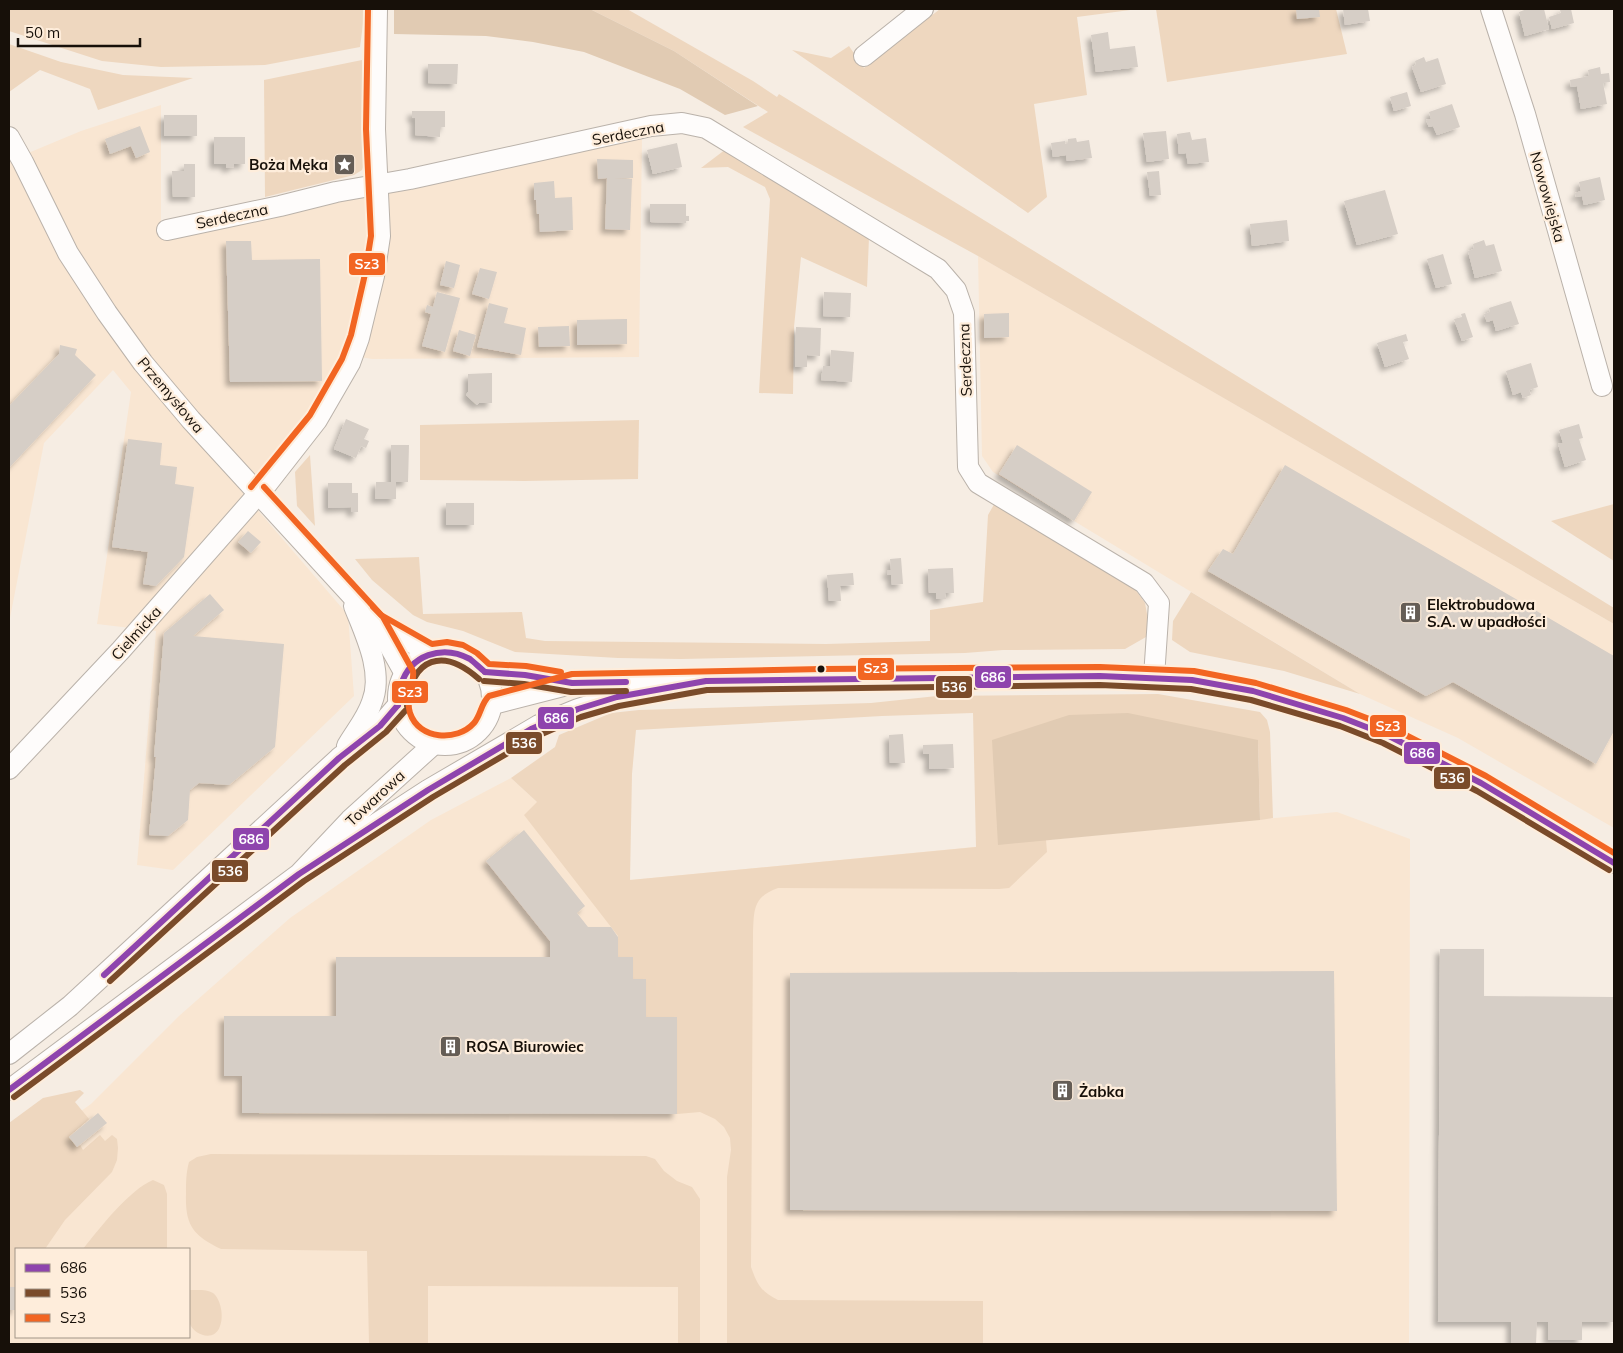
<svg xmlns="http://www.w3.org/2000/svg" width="1623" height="1353" font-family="Mulish,sans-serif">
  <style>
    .built { fill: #f9e6d2; fill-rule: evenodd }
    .green { fill: #eed7bf; fill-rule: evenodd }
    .forest { fill: #e1cbb3 }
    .building { fill: #d6cec6; filter: url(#shadow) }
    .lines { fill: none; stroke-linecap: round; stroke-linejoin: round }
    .minor-casing { stroke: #bab2aa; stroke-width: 22 }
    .minor { stroke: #fefcfb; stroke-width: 20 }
    .bus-1-casing { stroke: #feeddb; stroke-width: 10 }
    .bus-2-casing { stroke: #feeddb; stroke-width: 10 }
    .bus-3-casing { stroke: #feeddb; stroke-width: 10 }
    .bus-1 { stroke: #8e44ad; stroke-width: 6 }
    .bus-2 { stroke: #7a4b2a; stroke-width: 6 }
    .bus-3 { stroke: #f26522; stroke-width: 6 }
    .bus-dot { fill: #171009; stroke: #feeddb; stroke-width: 2 }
    .labels { text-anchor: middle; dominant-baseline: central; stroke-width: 4.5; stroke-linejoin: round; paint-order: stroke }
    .street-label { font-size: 15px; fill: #171009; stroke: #feeddb }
    .poi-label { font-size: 15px; font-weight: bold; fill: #171009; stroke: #feeddb; text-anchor: start }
    .line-badge { stroke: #feeddb; stroke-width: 2 }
    .badge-label { font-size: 14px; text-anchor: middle; font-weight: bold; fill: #fff }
  </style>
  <defs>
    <filter id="shadow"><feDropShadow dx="-4.5" dy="4.5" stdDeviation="2.5" flood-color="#0004"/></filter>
  </defs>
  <rect width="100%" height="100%" fill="#f6ede3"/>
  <!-- built -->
  <g class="built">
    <polygon points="161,105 161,237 358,196 404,191 642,138 639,357 372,359 342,354 305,417 243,493 348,615 354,696 173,870 137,865 156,631 97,624 131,392 113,370 44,443 9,623 9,161 81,131"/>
    <polygon points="978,256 1614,624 1614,828 1458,738 1360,694 993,472 982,456"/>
    <path d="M511,778L537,802L631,880L1337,812L1410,839L1409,1344H9V1162L91,1104L179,1016L290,918L431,820ZM16,1249H189V1337H16Z"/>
  </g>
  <!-- green -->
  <g class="green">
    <polygon points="9,9 365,9 360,47 265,65 161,67 102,61 9,31"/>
    <polygon points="590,9 627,9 753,81 777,97 779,94 1614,608 1614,624 978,256 743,127 768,112 674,51"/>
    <polygon points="940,9 1138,9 1077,17 1087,95 1034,104 1047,197 1028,213 792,50 831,58 849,46 864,68"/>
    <polygon points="1156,9 1336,9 1347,54 1167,82"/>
    <polygon points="9,44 61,62 123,75 193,78 98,110 90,89 40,70 9,92"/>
    <polygon points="362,60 365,161 362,170 354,175 265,197 264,80"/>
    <polygon points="726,149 869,237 867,287 801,257 794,327 793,394 759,393 770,199 765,187 728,167 701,168"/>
    <polygon points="639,420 638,479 524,481 420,480 420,425"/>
    <polygon points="310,455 315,526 297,506 295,472"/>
    <polygon points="996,501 1130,582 1145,603 1149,625 1146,637 1125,649 1003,650 965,653 681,659 618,658 515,652 463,631 427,622 413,615 372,580 355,559 419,557 423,614 522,612 526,638 545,641 826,644 930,641 930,610 983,602 988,515"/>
    <polygon points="1614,504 1614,561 1551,521"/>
    <polygon points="1191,592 1360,694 1284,671 1190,652 1172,640 1173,621"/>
    <path d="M1158,694L1260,712L1267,720L1270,732L1273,818L1260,820L1258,740L1046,840L1047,852L1009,888L999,889L778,888C753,897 754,909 753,934L751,1267C757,1284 761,1292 778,1300L983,1301V1344H727V1177L731,1150L730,1138L724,1127L715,1119L700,1112L677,1114V1017H646V979H633V957H618V936L524,815L537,802L511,778L555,747L559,735L611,713L639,710L871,703L937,696ZM973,713L976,847L630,880L632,774L636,730L882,716Z"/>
    <polygon points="80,1090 84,1093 75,1102 89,1119 69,1137 77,1147 80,1145 83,1150 100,1135 105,1141 112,1135 117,1139 118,1148 117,1160 112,1172 65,1220 45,1249 16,1249 16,1287 9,1287 9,1123 43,1098"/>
    <path d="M211,1154L646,1156L655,1159L664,1171L677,1181L692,1187L700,1199V1344H678V1287L428,1286V1344H369L367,1251L221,1249C193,1236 185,1225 186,1194C186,1183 186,1173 189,1162L197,1157Z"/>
    <path d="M153,1180L164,1185L167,1194V1249H83C99,1229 129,1190 153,1180Z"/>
    <path d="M190,1290C197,1290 207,1289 213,1293C221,1299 224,1317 220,1326C215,1342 195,1336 190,1324C187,1319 188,1295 190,1290Z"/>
  </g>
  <!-- forest -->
  <g class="forest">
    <polygon points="394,9 590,9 674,51 758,106 725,115 680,89 584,52 533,42 486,36 394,34"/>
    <polygon points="1128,713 1258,740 1260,820 998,845 992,740 1069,715"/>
  </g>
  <!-- building -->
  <g class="building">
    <polygon points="1296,9 1319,9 1320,17 1297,19"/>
    <polygon points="1343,9 1368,9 1370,21 1345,25"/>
    <polygon points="1527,9 1544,9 1549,29 1525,36 1519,12"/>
    <polygon points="1564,9 1571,9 1574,23 1552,29 1549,17 1561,13 1560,10"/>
    <polygon points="1108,32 1110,49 1135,46 1138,67 1096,72 1091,35"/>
    <polygon points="1424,57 1426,62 1438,58 1446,84 1421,92 1412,67 1416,65 1415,61"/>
    <polygon points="428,64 458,64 457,84 428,83"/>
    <polygon points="1600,67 1601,74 1609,73 1610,82 1603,83 1607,104 1581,109 1577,86 1571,87 1570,80 1589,76 1588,70"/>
    <polygon points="1407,92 1411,106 1394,111 1390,97"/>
    <polygon points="1452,104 1460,127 1437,135 1433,126 1429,127 1426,120 1431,119 1429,112"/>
    <polygon points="412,111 445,111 445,127 440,127 440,137 415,135 415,118 412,118"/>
    <rect x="164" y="115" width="33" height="21"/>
    <polygon points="140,126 150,152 136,158 131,146 110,154 105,139"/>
    <polygon points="1166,131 1169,159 1147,162 1143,133"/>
    <polygon points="1190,132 1192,140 1206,138 1209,162 1188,164 1186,153 1179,154 1177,134"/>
    <polygon points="214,137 245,137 245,164 234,164 234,167 226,168 226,164 214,164"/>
    <polygon points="1076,138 1077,142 1089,140 1092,158 1067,161 1066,155 1053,157 1051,143 1065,141 1065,144 1068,143 1068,139"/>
    <polygon points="677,143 682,167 653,174 647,150"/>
    <polygon points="597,159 633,160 633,178 614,178 632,179 630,230 605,229 607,178 598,179"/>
    <polygon points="184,164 195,164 195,197 173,197 172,171 184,171"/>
    <polygon points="1159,171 1161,195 1150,196 1147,172"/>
    <polygon points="1600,177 1605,200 1584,205 1582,196 1576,197 1575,193 1581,191 1579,182"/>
    <polygon points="554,181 555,198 572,197 573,230 540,232 539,214 537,214 536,200 534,200 534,183"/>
    <polygon points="1385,190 1398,234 1357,245 1344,201"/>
    <polygon points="650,204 686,204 686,216 689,216 689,221 686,221 686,223 650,222"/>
    <polygon points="1287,220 1289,241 1252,246 1250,224"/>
    <polygon points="1484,240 1486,246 1494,244 1502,271 1475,278 1468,251 1474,249 1473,244"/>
    <polygon points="226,241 251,241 252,260 320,259 322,381 230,382"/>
    <polygon points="1443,254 1452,284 1436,288 1427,259"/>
    <polygon points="446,261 460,265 454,288 440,285"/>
    <polygon points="480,268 497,272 489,299 472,294"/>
    <polygon points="437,292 460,298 445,352 422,346 431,314 425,312 427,305 433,307"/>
    <polygon points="824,292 851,293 850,317 823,316"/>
    <polygon points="1511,301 1519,324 1496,331 1493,320 1487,322 1484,314 1490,312 1489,308"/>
    <polygon points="489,303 508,308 504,323 526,328 521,355 477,347"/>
    <polygon points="1009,313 1009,337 984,338 984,314"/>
    <polygon points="1465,313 1473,337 1462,341 1454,319 1462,317 1461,314"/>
    <polygon points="627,319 627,344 577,345 577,320"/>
    <polygon points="569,326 570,346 539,347 538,327"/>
    <polygon points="796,327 821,328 820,356 807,355 807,367 795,367"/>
    <polygon points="459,330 476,335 470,356 453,351"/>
    <polygon points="1406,334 1408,341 1403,342 1409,359 1385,367 1377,343"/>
    <polygon points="60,345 77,349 75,355 96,375 9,468 9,406 59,354"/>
    <polygon points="831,350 854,352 852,382 821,380 823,366 830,366"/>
    <polygon points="1531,363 1538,387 1529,390 1531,395 1523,398 1521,392 1513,395 1506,371"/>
    <polygon points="492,373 492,403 479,403 477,405 466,395 468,392 468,374"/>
    <polygon points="346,419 369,429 364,439 369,441 366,448 361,446 356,458 334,449"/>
    <polygon points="1579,424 1583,438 1579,439 1586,460 1565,467 1558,444 1563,443 1559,430"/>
    <polygon points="128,439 162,443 160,465 177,467 175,484 194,487 184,557 156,586 143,584 148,552 112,547"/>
    <polygon points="391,445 409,445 408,482 396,482 396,499 375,499 376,482 391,482"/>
    <polygon points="1017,445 1092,492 1074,521 999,474"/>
    <polygon points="1285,465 1614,656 1614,731 1596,764 1453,682 1426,696 1208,571 1223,549 1233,554"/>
    <polygon points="328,483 352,483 352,493 358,493 358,512 351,512 351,507 328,508"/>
    <rect x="446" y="503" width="28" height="22"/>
    <polygon points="248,531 261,542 251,553 238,542"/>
    <polygon points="901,558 903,584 892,585 891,575 887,575 887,570 891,570 890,559"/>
    <polygon points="953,568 954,593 945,593 946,599 936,599 936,593 929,593 928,569"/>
    <polygon points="853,573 854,585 840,586 841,601 829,601 827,575"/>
    <polygon points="210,594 224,610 193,636 284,644 275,747 229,785 199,783 190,790 188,820 168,836 149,835 156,757 154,757 164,633"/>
    <polygon points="903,734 905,763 890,763 889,735"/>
    <polygon points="953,744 954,768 929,769 929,754 923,754 923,745"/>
    <polygon points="524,830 585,906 577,913 588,927 611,927 618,937 618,957 633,957 633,979 646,979 646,1017 677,1017 677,1114 242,1113 242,1076 224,1076 224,1016 336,1016 336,957 550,957 550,941 486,861"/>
    <polygon points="1440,949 1484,949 1484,996 1614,997 1614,1322 1582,1322 1582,1340 1548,1340 1548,1322 1537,1322 1536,1344 1511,1344 1511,1322 1438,1322"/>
    <polygon points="1334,971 1337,1211 790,1210 790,973"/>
    <polygon points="98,1113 107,1123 77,1147 69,1137"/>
    <rect x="9" y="1287" width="7" height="23"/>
  </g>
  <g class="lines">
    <defs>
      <g id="minor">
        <polyline points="1491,9 1525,114 1602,386"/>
        <polyline points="864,56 923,9"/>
        <polyline points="9,137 23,162 68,253 107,313 143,363 191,420 376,622 405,674"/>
        <polyline points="167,230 280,206 336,192 410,179 651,126 682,123 706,128 938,269 956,290 964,313 968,467 978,483 1144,583 1159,603 1154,677"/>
        <polyline points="376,622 430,653"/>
        <circle cx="445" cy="698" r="47"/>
        <polyline points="485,672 525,675 572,683 822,678 1100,676 1192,680 1253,691 1343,718 1387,735 1481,783 1614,863"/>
        <polyline points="493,704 563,686"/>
        <path d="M347,746C355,732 367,718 372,702C384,672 365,634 354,606"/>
        <polyline points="9,769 121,650 267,484 317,420 350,363 359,338 374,276 380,236 375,129 377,9"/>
        <polyline points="328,855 428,790 539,725 578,709 617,697 647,692"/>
        <polyline points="9,1054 70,1006 339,758 380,726 398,705"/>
        <polyline points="9,1090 299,874 350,820 434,744"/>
      </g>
    </defs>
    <!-- minor casing -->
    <use href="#minor" class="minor-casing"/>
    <!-- minor -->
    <use href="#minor" class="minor"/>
    <defs>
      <g id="bus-1">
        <polyline points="485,672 525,675 572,683 626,682"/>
        <path d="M398,705C399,699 399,692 401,685C410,655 442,644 470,659C475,663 480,668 485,672"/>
        <polyline points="104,975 339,758 380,726 398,705"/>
        <polyline points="9,1090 299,874 428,790 531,729 578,709 617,697 706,681 1100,676 1192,680 1253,691 1343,718 1387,735 1481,783 1614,863"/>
      </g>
      <g id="bus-2">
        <polyline points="484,681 524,684 571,692 626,691"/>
        <path d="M407,706C412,657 443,647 479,679"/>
        <polyline points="110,981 345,765 386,732 405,711"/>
        <polyline points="14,1097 304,881 433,797 535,737 581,717 619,706 707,690 1100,685 1191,689 1251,700 1340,726 1383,743 1477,791 1609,870"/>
      </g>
      <g id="bus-3">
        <polyline points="251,487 310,415 342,359 351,335 365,274 371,236 366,129 368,9"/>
        <path d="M264,487L383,617L413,671C415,686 405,695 410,713C419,740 457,742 474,723C481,715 481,703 489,696L572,674L822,669L1100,667L1194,671L1256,683L1346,710L1390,727L1486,776L1614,853"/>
        <polyline points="373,607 381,615 432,644 447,642 463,645 477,653 489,664 526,666 561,672"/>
      </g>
    </defs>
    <!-- bus-1 casing -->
    <use href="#bus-1" class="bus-1-casing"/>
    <!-- bus-2 casing -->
    <use href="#bus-2" class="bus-2-casing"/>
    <!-- bus-3 casing -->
    <use href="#bus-3" class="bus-3-casing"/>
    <!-- bus-1 -->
    <use href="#bus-1" class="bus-1"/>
    <!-- bus-2 -->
    <use href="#bus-2" class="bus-2"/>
    <!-- bus-3 -->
    <use href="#bus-3" class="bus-3"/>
  </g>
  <!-- icons -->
  <defs>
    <symbol id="sight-square" viewBox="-11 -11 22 22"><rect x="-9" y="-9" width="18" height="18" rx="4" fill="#655d55" stroke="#feeddb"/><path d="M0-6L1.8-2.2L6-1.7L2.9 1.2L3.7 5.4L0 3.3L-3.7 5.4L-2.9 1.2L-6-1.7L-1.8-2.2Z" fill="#fff"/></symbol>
    <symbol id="building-square" viewBox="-11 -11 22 22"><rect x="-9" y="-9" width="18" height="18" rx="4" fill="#655d55" stroke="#feeddb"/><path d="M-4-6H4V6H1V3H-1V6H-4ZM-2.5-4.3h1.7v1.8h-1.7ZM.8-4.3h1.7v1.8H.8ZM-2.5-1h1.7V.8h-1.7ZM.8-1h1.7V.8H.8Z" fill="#fff"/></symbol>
  </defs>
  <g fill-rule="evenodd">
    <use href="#sight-square" x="332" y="152" width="25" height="25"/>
    <use href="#building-square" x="1398" y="600" width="25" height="25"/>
    <use href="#building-square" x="438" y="1034" width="25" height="25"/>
    <use href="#building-square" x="1050" y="1078" width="25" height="25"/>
  </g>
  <!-- markers -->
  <circle class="bus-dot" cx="821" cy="669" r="4.5"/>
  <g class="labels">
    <!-- street labels -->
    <g class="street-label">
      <text transform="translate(628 133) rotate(-11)">Serdeczna</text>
      <text transform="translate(1548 197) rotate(74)">Nowowiejska</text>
      <text transform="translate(232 216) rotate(-12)">Serdeczna</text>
      <text transform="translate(965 360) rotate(-92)">Serdeczna</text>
      <text transform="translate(171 395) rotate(50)">Przemysłowa</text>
      <text transform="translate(136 633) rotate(-48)">Cielmicka</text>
      <text transform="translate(375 798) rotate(-43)">Towarowa</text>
    </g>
    <!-- poi labels -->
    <g class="poi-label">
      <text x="328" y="164" text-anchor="end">Boża Męka</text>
      <text x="1427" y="604">Elektrobudowa<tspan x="1427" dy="17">S.A. w upadłości</tspan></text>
      <text x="466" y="1046">ROSA Biurowiec</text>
      <text x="1079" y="1091">Żabka</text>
    </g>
  </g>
  <g class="line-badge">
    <rect x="348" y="252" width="38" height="24" rx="5" fill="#f26522"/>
    <rect x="857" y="657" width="38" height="24" rx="5" fill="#f26522"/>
    <rect x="974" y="665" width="38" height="24" rx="5" fill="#8e44ad"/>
    <rect x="935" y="675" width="38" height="24" rx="5" fill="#7a4b2a"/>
    <rect x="391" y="680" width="38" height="24" rx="5" fill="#f26522"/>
    <rect x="537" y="706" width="38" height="24" rx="5" fill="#8e44ad"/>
    <rect x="1369" y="714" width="38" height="24" rx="5" fill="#f26522"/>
    <rect x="505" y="731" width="38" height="24" rx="5" fill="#7a4b2a"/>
    <rect x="1403" y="741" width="38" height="24" rx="5" fill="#8e44ad"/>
    <rect x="1433" y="766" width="38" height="24" rx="5" fill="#7a4b2a"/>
    <rect x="232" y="827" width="38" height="24" rx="5" fill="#8e44ad"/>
    <rect x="211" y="859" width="38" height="24" rx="5" fill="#7a4b2a"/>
  </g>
  <g class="badge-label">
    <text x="367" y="269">Sz3</text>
    <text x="876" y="673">Sz3</text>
    <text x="993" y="682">686</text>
    <text x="954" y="692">536</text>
    <text x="410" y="697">Sz3</text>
    <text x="556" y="723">686</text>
    <text x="1388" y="731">Sz3</text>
    <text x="524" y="748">536</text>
    <text x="1422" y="758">686</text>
    <text x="1452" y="783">536</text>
    <text x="251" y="844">686</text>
    <text x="230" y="876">536</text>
  </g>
  <!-- border -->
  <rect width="1623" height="1353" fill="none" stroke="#171009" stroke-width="20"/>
  <!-- legend -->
  <rect x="15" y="1248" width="175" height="90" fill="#feeddb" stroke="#a29587"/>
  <rect x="25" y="1264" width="25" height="8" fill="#8e44ad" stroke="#a29587"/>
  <text x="60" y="1273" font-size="15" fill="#171009">686</text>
  <rect x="25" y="1289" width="25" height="8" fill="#7a4b2a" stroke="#a29587"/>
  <text x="60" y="1298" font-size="15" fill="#171009">536</text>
  <rect x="25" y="1314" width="25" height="8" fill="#f26522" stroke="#a29587"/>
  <text x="60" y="1323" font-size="15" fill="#171009">Sz3</text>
  <!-- scale -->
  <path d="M18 38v8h122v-8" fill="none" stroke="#171009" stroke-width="2.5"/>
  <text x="25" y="38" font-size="15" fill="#171009" stroke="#feeddb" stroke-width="4" paint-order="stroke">50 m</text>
</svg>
